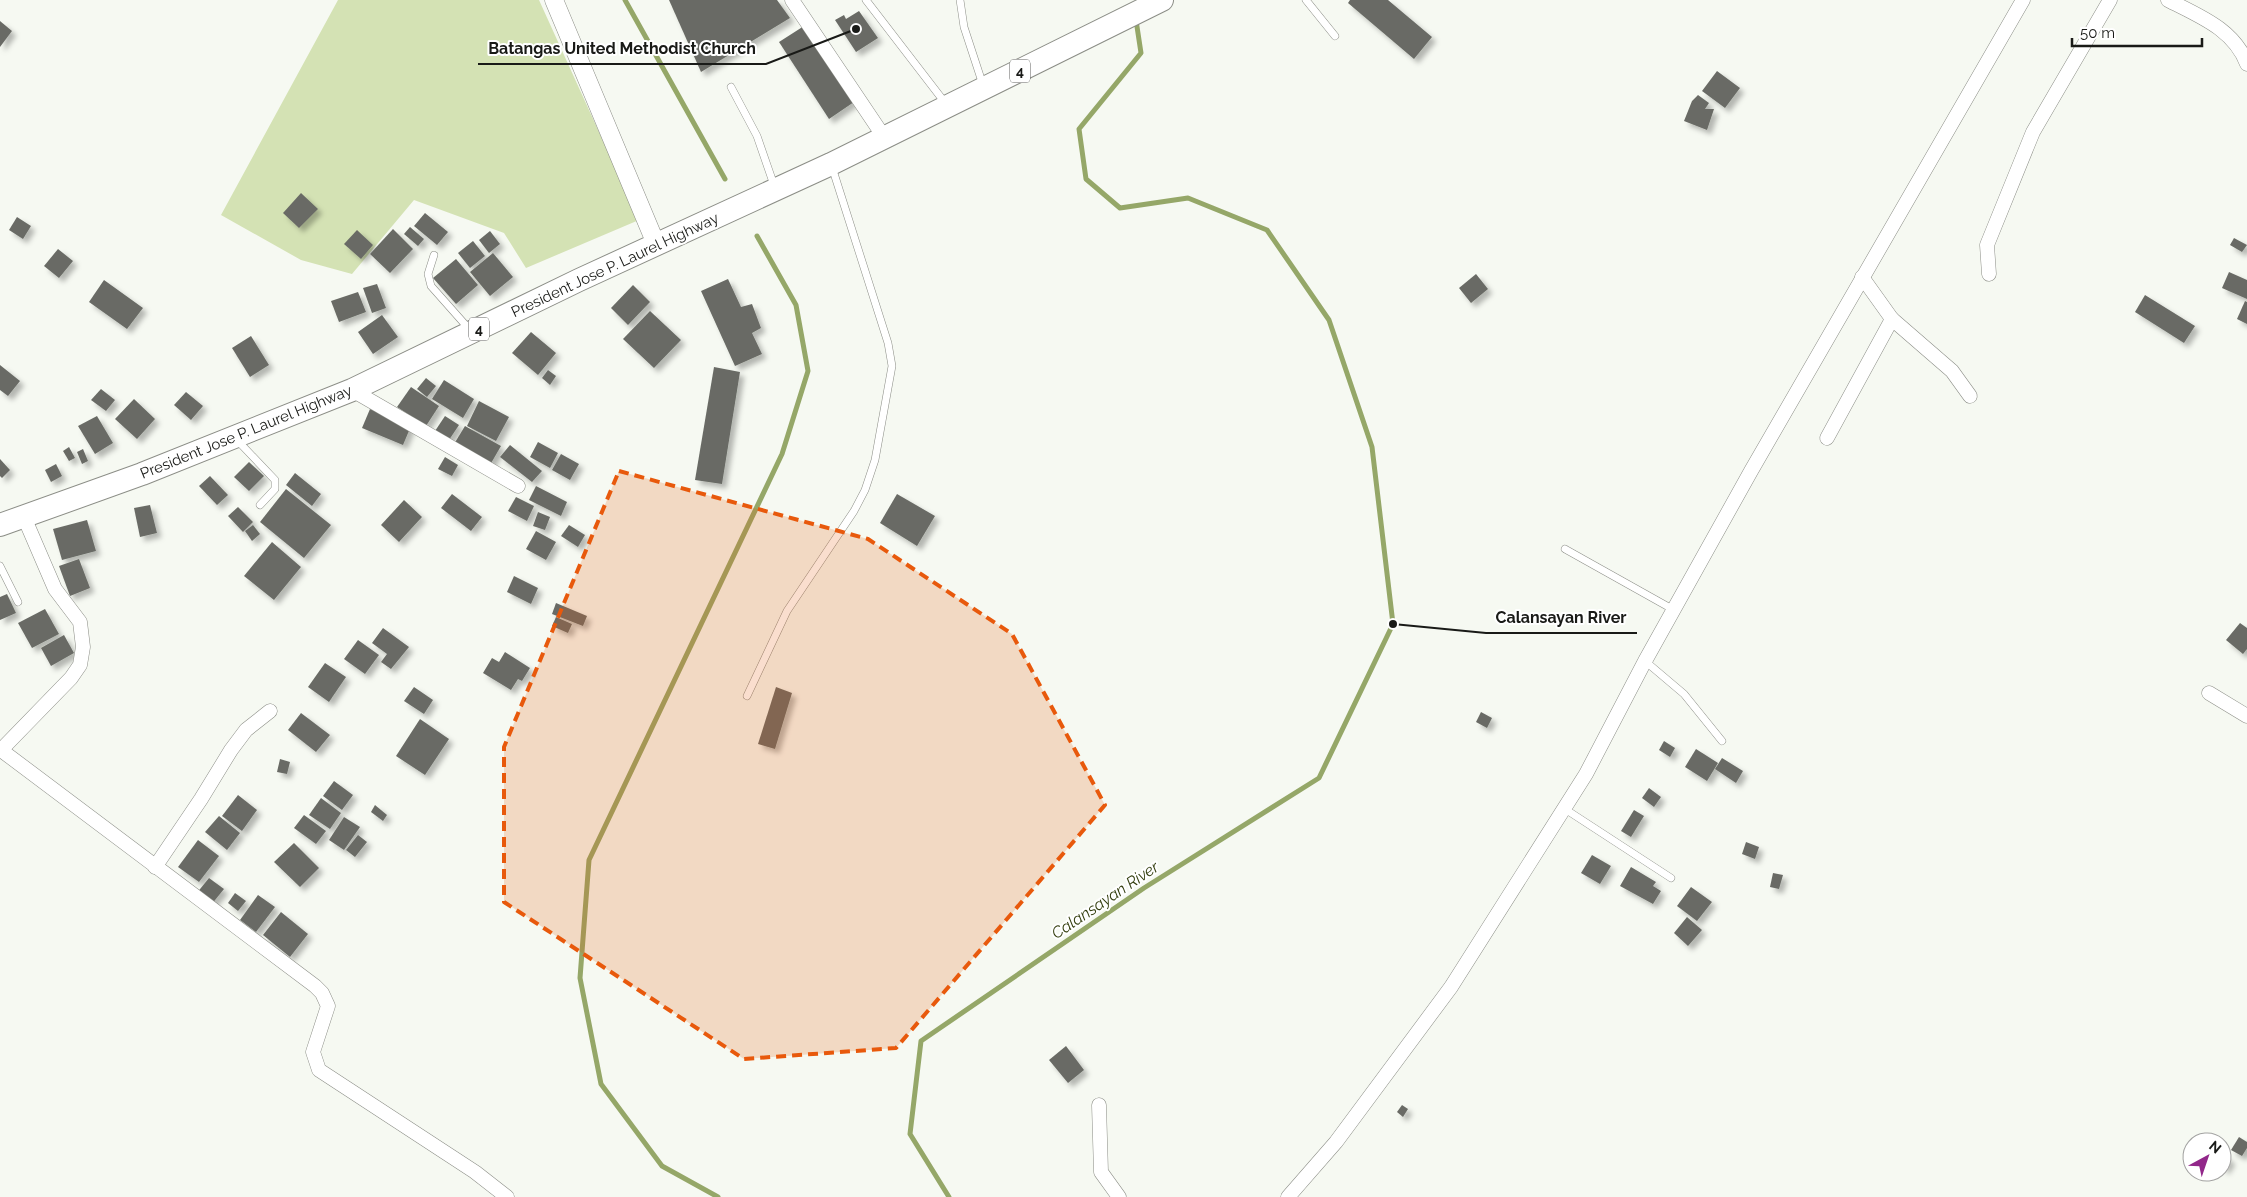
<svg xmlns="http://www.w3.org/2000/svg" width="2247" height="1197" font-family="Raleway,sans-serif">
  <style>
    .green { fill: #d4e2b4 }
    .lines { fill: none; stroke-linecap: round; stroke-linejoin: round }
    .stream { stroke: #95a768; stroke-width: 5 }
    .building { fill: #696b65; filter: url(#shadow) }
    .service-casing { stroke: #8c8e87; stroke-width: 8 }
    .minor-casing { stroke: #8c8e87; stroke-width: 15 }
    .tertiary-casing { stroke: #8c8e87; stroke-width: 19 }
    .trunk-casing { stroke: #8c8e87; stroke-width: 24 }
    .service { stroke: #fff; stroke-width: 7 }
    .minor { stroke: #fff; stroke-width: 14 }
    .tertiary { stroke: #fff; stroke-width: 18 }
    .trunk { stroke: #fff; stroke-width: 22 }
    .marked { fill: #e8590c; fill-opacity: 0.2; stroke: #e8590c; stroke-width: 4; stroke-dasharray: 10 6; stroke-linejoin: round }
    .labels { text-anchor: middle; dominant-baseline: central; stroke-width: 4; stroke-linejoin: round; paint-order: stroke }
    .shield { fill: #fff; stroke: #5e5f5d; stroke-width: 1 }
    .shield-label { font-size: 14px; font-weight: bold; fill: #191a17 }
    .street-label { font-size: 15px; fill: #191a17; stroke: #fff }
    .water-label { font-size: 16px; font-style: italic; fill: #333e0e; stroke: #fff }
    .leader { fill: none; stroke: #191a17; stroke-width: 2 }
    .callout-dot { fill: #191a17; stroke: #fff; stroke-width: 2 }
    .callout-label { font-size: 16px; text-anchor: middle; font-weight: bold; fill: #191a17; stroke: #fff; stroke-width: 4; stroke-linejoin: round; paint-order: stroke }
  </style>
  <defs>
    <filter id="shadow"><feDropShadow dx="4.5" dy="4.5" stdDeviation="2.5" flood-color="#0004"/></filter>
  </defs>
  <rect width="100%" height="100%" fill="#f6f9f2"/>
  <!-- green -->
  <polygon class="green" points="338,0 539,0 639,220 526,268 504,233 414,200 352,274 301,260 221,215"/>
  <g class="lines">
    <!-- stream -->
    <g class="stream">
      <polyline points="625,0 725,179"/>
      <polyline points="718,1197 662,1166 601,1084 580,978 589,860 782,454 808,371 796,305 757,236"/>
      <polyline points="949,1197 910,1134 921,1041 1144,888 1319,778 1393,624 1372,447 1329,320 1267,230 1188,198 1120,208 1086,179 1079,129 1141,53 1136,20"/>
    </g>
  </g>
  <!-- building -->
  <g class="building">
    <polygon points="669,0 777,0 790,18 701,72"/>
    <polygon points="1350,0 1388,0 1432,37 1414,59 1348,3"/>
    <polygon points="859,11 878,38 856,52 835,20 844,15 846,19"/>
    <polygon points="0,21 12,31 0,47"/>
    <polygon points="804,26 854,102 829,119 779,42"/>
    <polygon points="1717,71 1740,88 1725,108 1702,91"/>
    <polygon points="1698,95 1709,103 1705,109 1714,109 1707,130 1684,121 1692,101"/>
    <polygon points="301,193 318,209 299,228 283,213"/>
    <polygon points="425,213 448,232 437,245 414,226"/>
    <polygon points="17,217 31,226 23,239 9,230"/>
    <polygon points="410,227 424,239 418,246 404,234"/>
    <polygon points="393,229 413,249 390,273 370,254"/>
    <polygon points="357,230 373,245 361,259 344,244"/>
    <polygon points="490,231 500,244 489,253 479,240"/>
    <polygon points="2234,238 2247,245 2242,252 2230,245"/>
    <polygon points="473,241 485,256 470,268 458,253"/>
    <polygon points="58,249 73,261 59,278 44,266"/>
    <polygon points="493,253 513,277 490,296 470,272"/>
    <polygon points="456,259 478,285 456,304 433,278"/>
    <polygon points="2229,272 2247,280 2247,299 2222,288"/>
    <polygon points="1476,274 1488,289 1471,303 1459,288"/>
    <polygon points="728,279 741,307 752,304 761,328 752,333 762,354 735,366 701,291"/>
    <polygon points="104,280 143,308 127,329 89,302"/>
    <polygon points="377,284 386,308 372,313 363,288"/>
    <polygon points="633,285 650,302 628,325 611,308"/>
    <polygon points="358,292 366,312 339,322 331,301"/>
    <polygon points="2145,295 2195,326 2184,343 2135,312"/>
    <polygon points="2245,301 2247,302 2247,324 2237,319"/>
    <polygon points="650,311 681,340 654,368 623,339"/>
    <polygon points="382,315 398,337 373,354 358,332"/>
    <polygon points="531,332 556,353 538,375 512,353"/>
    <polygon points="251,336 269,365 250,377 232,348"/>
    <polygon points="0,365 20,381 8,396 0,390"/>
    <polygon points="714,367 740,372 722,484 695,480"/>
    <polygon points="548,370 556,376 550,385 542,378"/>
    <polygon points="426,378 436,386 427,397 417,389"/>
    <polygon points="444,380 474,399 463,418 432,399"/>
    <polygon points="411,387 439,406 426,426 397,407"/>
    <polygon points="101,389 115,400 106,411 91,400"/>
    <polygon points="186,392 203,406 191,420 174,405"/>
    <polygon points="134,399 155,419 137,439 115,419"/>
    <polygon points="479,401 509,417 496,441 467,426"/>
    <polygon points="370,409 411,426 403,445 362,428"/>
    <polygon points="97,416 113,443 95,454 78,426"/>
    <polygon points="445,416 459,425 449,440 435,431"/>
    <polygon points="465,426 501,446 490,465 454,444"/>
    <polygon points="538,442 558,453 550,468 530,457"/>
    <polygon points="510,445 542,471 532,482 500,457"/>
    <polygon points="69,447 75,458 69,461 63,451"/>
    <polygon points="83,449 88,461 82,464 77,452"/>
    <polygon points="561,454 579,464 570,480 552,470"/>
    <polygon points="445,457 458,465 452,476 438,469"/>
    <polygon points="0,459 10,470 2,478 0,476"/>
    <polygon points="249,462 264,476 249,491 234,477"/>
    <polygon points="56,464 62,476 51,482 45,470"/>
    <polygon points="295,473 321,494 312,506 286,485"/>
    <polygon points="210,476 228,495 217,505 199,486"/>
    <polygon points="536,486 567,502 561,516 529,500"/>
    <polygon points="286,489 331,525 304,558 260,522"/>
    <polygon points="452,494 482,517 471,531 441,508"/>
    <polygon points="897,494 935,516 917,546 880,523"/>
    <polygon points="516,497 534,506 527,521 508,511"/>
    <polygon points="404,500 422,517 399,542 381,525"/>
    <polygon points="150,505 157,533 140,537 134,508"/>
    <polygon points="238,507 253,522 243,532 228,516"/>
    <polygon points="538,512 550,517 545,530 533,526"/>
    <polygon points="87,520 96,551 62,560 53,529"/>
    <polygon points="253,525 260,534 252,541 245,531"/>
    <polygon points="569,525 585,535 578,547 561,536"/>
    <polygon points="536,531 556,542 546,560 526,549"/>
    <polygon points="272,542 301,567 274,600 244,576"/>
    <polygon points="79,559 90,588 70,596 59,566"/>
    <polygon points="514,576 538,588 531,604 507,592"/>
    <polygon points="7,594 16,613 0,620 0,597"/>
    <polygon points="556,603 587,616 583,626 552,614"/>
    <polygon points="45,609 59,634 32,648 18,623"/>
    <polygon points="556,617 572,624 568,633 552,626"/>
    <polygon points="2240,623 2247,628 2247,649 2243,654 2226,640"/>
    <polygon points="383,628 409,647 391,669 381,662 387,654 372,643"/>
    <polygon points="64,635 74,653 51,666 41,648"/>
    <polygon points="358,640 379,655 365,674 344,659"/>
    <polygon points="505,652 530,668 522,681 518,679 511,690 483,673 492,658 499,662"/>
    <polygon points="325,663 346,677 329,702 308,687"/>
    <polygon points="414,687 433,700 424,714 404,701"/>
    <polygon points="776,687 792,693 775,749 758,744"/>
    <polygon points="1481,712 1492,718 1487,728 1476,722"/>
    <polygon points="301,713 330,735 316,752 288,730"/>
    <polygon points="420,719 449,739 425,775 396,756"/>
    <polygon points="1664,741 1675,748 1670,757 1659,750"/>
    <polygon points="1696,749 1718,763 1707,781 1685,767"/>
    <polygon points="1722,758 1743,771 1736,783 1715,769"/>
    <polygon points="280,759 290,762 287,774 277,772"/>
    <polygon points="334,781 353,795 342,810 323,796"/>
    <polygon points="1649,788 1661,797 1654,807 1642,798"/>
    <polygon points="238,795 257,810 242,831 222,816"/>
    <polygon points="321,798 341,813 330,829 309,815"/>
    <polygon points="375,805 387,815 383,821 371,812"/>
    <polygon points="1634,810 1644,816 1631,837 1621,831"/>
    <polygon points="304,815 326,831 316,844 294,828"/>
    <polygon points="219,816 240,833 227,850 205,832"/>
    <polygon points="344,817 360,827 344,850 329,840"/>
    <polygon points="358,835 367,842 355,857 346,850"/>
    <polygon points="198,840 219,856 199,882 178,867"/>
    <polygon points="1746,842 1759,847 1755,859 1742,854"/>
    <polygon points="294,843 319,868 300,887 274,862"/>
    <polygon points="1592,855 1611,866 1600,884 1581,873"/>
    <polygon points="1631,867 1656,882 1653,886 1661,891 1653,904 1620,886"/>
    <polygon points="1773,873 1783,875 1779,889 1770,887"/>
    <polygon points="209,878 224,889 211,905 196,894"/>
    <polygon points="1691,887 1712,902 1697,921 1677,906"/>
    <polygon points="235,893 246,901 238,911 228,903"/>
    <polygon points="258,895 275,907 256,932 240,920"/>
    <polygon points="281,912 308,934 290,957 263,935"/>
    <polygon points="1687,917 1702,930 1688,946 1674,933"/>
    <polygon points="1066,1046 1084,1070 1068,1083 1049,1060"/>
    <polygon points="1402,1105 1408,1109 1403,1117 1397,1112"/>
    <polygon points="2239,1137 2247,1142 2247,1148 2242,1156 2231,1150"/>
    <polygon points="2222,1153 2231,1160 2225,1170 2222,1168"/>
  </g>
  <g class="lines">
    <defs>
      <g id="service">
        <polyline points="866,0 946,104"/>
        <polyline points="960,0 964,27 983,85"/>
        <polyline points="1306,0 1335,36"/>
        <polyline points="731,87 757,136 775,188"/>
        <polyline points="434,255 428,274 431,286 470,330"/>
        <polyline points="237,440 275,480 275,489 260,505"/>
        <polyline points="1565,549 1674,610"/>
        <polyline points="0,566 18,602"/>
        <polyline points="1645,661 1684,694 1722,741"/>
        <polyline points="747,696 787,611 854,511 865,490 875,460 892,366 888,343 832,167"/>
        <polyline points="1565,809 1671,878"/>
      </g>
      <g id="minor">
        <polyline points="792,0 884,137"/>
        <path d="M2168,0C2199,16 2234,29 2247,64"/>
        <polyline points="1989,274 1987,245 2033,132 2110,0"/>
        <polyline points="1892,319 1952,371 1970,396"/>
        <polyline points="352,390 518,486"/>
        <polyline points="1827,438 1892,319 1862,277"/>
        <polyline points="2209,693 2247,716"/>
        <polyline points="1,750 315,986 322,993 328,1006 313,1052 319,1070 475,1172 507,1197"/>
        <polyline points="0,751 71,678 80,665 83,647 80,622 55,589 24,517"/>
        <polyline points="155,867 201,799 231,750 246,730 270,711"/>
        <polyline points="1099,1105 1101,1172 1119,1197"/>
        <polyline points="1288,1197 1336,1142 1451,987 1586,774 1645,661 1751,471 2023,0"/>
      </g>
      <polyline id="tertiary" points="554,0 656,244"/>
      <polyline id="trunk" points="0,525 142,474 352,390 579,280 831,164 1162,0"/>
    </defs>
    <!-- service casing -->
    <use href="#service" class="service-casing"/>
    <!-- minor casing -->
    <use href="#minor" class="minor-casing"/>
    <!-- tertiary casing -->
    <use href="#tertiary" class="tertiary-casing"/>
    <!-- trunk casing -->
    <use href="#trunk" class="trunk-casing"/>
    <!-- service -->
    <use href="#service" class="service"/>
    <!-- minor -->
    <use href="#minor" class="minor"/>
    <!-- tertiary -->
    <use href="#tertiary" class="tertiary"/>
    <!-- trunk -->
    <use href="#trunk" class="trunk"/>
  </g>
  <!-- marked area -->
  <path class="marked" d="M619,471L868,539L1012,634L1105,805L896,1048L744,1059L504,902V747Z"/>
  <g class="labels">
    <!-- shield labels -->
    <g class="shield">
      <rect x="1010" y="59.5" width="20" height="23" rx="4"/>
      <rect x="469" y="317.5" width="20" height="23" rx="4"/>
    </g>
    <g class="shield-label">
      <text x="1020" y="71">4</text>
      <text x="479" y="329">4</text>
    </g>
    <!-- street labels -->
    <g class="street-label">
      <text transform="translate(615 265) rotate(-25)">President Jose P. Laurel Highway</text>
      <text transform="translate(246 432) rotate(-22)">President Jose P. Laurel Highway</text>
    </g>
    <!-- water labels -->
    <g class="water-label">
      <text transform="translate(1105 900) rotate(-34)">Calansayan River</text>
    </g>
  </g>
  <!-- callouts -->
  <path class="leader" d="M856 29L766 64H478M1393 624L1486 633H1637"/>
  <g class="callout-dot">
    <circle cx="856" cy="29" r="5"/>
    <circle cx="1393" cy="624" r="5"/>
  </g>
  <g class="callout-label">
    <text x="622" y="54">Batangas United Methodist Church</text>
    <text x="1561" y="623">Calansayan River</text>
  </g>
  <!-- north arrow -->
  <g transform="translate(2207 1157) rotate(40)"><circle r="24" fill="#ffffff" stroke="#a3a3a2"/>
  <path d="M0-4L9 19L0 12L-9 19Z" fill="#92278a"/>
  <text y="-8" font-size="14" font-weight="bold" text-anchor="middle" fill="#191a17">N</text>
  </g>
  <!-- scale -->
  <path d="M2072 38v8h130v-8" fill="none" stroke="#191a17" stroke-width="2.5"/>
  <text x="2080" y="38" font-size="15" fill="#191a17" stroke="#ffffff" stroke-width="4" paint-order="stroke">50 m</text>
</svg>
